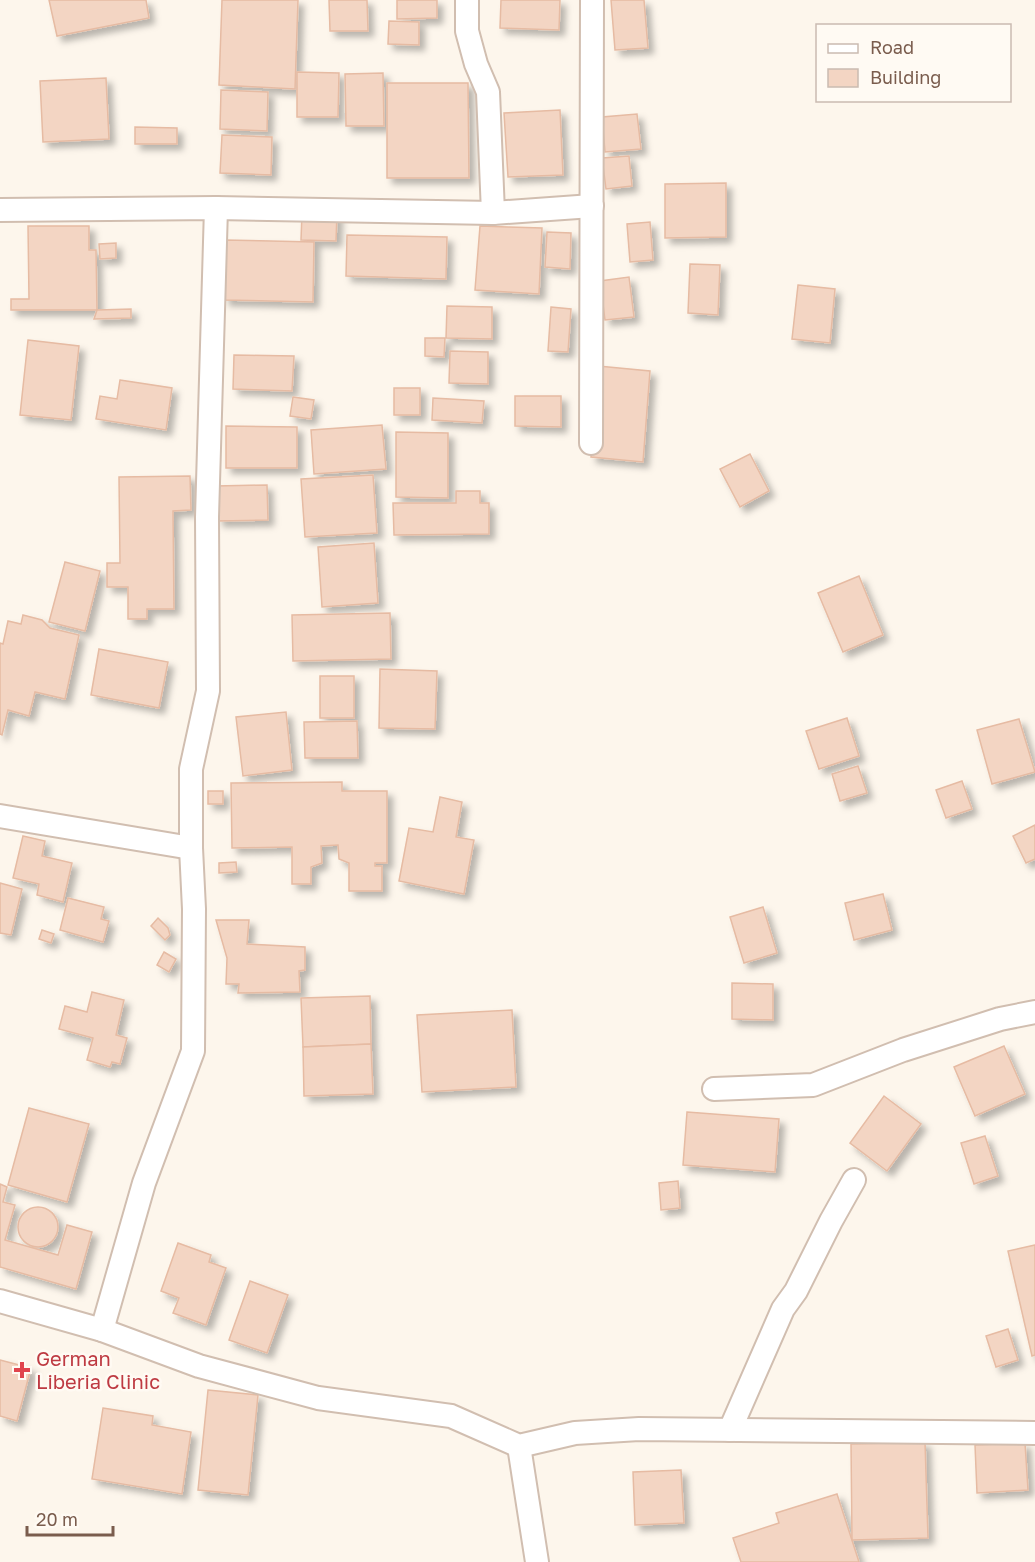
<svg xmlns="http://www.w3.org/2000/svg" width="1035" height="1562" font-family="'Golos Text',sans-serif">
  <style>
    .building { fill: #f3d5c3; stroke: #e6bba3; stroke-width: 1.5; filter: url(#shadow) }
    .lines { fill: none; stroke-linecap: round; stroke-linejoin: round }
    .minor-casing { stroke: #d1beb0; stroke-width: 26 }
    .minor { stroke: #fff; stroke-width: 22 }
    .health-dot { fill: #e0444e; stroke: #fffaf3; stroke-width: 2 }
    .labels { text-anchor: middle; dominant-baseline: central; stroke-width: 5; stroke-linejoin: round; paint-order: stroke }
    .health-label { font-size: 20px; fill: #be3a42; stroke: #fffaf3; text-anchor: start }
  </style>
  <defs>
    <filter id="shadow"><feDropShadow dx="5.5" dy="5.5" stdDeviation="3" flood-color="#0004"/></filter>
  </defs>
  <rect width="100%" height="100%" fill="#fdf6ec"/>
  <!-- building -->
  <g class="building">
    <polygon points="49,0 146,0 149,18 57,36"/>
    <polygon points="222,0 298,0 295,89 219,85"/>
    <polygon points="329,0 367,0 368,31 330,31"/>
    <polygon points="397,0 437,0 437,18 397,19"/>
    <polygon points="501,0 560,0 559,30 500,28"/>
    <polygon points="611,0 644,0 648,48 615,50"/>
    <polygon points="389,21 419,22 419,45 388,44"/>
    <polygon points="297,72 339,73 338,117 297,117"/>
    <polygon points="383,73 384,126 346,126 345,74"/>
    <polygon points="106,78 109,139 43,142 40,81"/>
    <polygon points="387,83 468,83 469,178 387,178"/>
    <polygon points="221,90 268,92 267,131 220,129"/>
    <polygon points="560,110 563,175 508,177 504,113"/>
    <polygon points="637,114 641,149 605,152 602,117"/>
    <polygon points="135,127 177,128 177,144 135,144"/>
    <polygon points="222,135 272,137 271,175 220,173"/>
    <polygon points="629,156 632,186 606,189 602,158"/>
    <polygon points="726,183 726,237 665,238 665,184"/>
    <polygon points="302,213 337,213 336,241 301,240"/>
    <polygon points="650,222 653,260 630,262 627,224"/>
    <polygon points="28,226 89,226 89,250 96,250 97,310 11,310 11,299 29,299"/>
    <polygon points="480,226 542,228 539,294 475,290"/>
    <polygon points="547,232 571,233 570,269 545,267"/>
    <polygon points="347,235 447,237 446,279 346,276"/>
    <polygon points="225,240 314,242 313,302 224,300"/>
    <polygon points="116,243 116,258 100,259 99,244"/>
    <polygon points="690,264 720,265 718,315 688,313"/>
    <polygon points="629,277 634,317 605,320 600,281"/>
    <polygon points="798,285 835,289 830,343 792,339"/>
    <polygon points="447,306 492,307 492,339 446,338"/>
    <polygon points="551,307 571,309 568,352 548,351"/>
    <polygon points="131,309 131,318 94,319 97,310"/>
    <polygon points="425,338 445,338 444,357 425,356"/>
    <polygon points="28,340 79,346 71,420 20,415"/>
    <polygon points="450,351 488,352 488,384 449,383"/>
    <polygon points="234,355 294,356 292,391 233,389"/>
    <polygon points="598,366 650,371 643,462 591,457"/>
    <polygon points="120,380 172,388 166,430 96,419 100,396 117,399"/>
    <rect x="394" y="388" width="26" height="27"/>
    <polygon points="515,396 561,396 561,427 515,426"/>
    <polygon points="293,397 314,400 311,419 290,416"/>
    <polygon points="433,398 484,401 482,423 432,420"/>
    <polygon points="382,425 386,469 314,474 311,430"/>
    <polygon points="226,426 297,427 297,468 226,468"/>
    <polygon points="396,432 448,433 448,498 396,497"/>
    <polygon points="750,454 769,491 740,507 720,469"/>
    <polygon points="373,475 377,533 305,537 301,479"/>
    <polygon points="190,476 191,510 173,511 174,609 147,609 147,619 128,619 128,587 107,587 107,563 120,563 119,477"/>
    <polygon points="267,485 268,520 218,521 216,486"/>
    <polygon points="456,491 480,491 480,503 489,503 489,534 394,535 393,503 456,503"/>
    <polygon points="374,543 378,603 322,607 318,547"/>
    <polygon points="65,562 100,571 85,631 49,622"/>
    <polygon points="859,576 883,635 843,652 818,593"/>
    <polygon points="390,613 391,659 293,661 292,615"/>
    <polygon points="23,615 42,620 50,628 79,635 65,699 35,692 29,716 8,710 2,735 0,734 0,643 3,644 8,621 21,624"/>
    <polygon points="99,649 168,662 159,708 91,695"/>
    <polygon points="380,669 437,671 435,729 379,728"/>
    <rect x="320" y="676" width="34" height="42"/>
    <polygon points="286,712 292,770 243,776 236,717"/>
    <polygon points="847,718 859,756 819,769 806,731"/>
    <polygon points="1019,719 1035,772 992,784 977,730"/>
    <polygon points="357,721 358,758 305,758 304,722"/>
    <polygon points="858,766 867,793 840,801 832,774"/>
    <polygon points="962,781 972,809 946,818 936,790"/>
    <polygon points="342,782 342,791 387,791 387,863 375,863 375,866 382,866 382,891 349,891 349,863 339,859 338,845 321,846 322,863 311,867 311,884 292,884 292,847 232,848 231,783"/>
    <rect x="208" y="791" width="15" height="13"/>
    <polygon points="440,797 462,802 456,837 474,840 464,894 399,881 409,828 433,832"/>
    <polygon points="1035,825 1035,859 1026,863 1013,836"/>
    <polygon points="23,836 45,841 42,856 72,863 63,902 37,895 39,884 13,878"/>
    <polygon points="236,862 237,872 219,873 219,863"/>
    <polygon points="0,883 22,889 11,935 0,933"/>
    <polygon points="883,894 892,930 854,940 845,903"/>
    <polygon points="68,898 104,907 101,919 109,921 103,942 60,930"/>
    <polygon points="763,907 777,953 744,963 730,917"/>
    <polygon points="158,918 168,928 170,935 165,940 151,926"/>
    <polygon points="216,920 249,920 247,944 305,947 305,970 299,971 300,992 238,993 239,984 226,984 227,958"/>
    <polygon points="42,930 54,934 51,943 39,939"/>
    <polygon points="164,952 176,959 169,972 157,965"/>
    <polygon points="732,983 773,984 773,1020 732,1019"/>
    <polygon points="92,992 124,1000 116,1035 127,1038 120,1064 112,1062 110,1067 87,1060 93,1038 59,1029 65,1006 87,1012"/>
    <polygon points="370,996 371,1044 303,1047 301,998"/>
    <polygon points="512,1010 516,1087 422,1092 417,1015"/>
    <polygon points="371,1044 373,1094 304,1096 303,1047"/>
    <polygon points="1004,1046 1025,1094 975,1116 954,1067"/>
    <polygon points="884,1096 921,1124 887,1171 850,1143"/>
    <polygon points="29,1108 89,1124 67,1202 8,1185"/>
    <polygon points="687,1112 779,1119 775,1172 683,1165"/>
    <polygon points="985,1136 998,1176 974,1184 961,1143"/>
    <polygon points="678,1181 680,1208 661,1210 659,1183"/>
    <polygon points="0,1184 7,1187 3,1202 15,1205 5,1240 58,1255 67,1225 92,1232 76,1289 0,1267"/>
    <circle cx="38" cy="1227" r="20"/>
    <polygon points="178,1243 211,1255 209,1262 226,1268 206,1325 173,1313 179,1298 161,1291"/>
    <polygon points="1035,1245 1035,1355 1032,1356 1008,1251"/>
    <polygon points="250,1281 288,1295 267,1353 229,1340"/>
    <polygon points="1008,1329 1018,1360 996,1367 986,1336"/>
    <polygon points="0,1360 31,1368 17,1421 0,1416"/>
    <polygon points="208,1390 258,1395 248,1495 198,1490"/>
    <polygon points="103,1408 153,1416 152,1425 191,1432 182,1494 92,1479"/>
    <polygon points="925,1442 928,1538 852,1540 851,1444"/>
    <polygon points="1025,1443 1028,1490 977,1493 975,1445"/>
    <polygon points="681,1470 684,1523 635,1525 633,1472"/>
    <polygon points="837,1494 859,1562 741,1562 733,1538 779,1523 776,1513"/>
  </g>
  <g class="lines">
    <defs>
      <g id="minor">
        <polyline points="467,0 467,31 476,64 488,92 493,213"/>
        <polyline points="0,210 216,208 493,213 592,206"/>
        <polyline points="591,443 592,0"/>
        <polyline points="0,816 191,848"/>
        <polyline points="714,1089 813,1085 903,1050 1000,1019 1035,1012"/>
        <polyline points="0,1301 102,1330 199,1366 318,1398 451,1416 519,1446 575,1433 639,1429 1035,1433"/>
        <polyline points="102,1330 144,1183 193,1051 194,909 191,848 191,769 208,691 207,517 216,208"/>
        <polyline points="730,1430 783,1309 796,1291 831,1221 854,1180"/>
        <polyline points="519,1446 537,1562"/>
      </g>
    </defs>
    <!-- minor casing -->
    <use href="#minor" class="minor-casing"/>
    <!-- minor -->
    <use href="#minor" class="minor"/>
  </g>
  <!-- markers -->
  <path class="health-dot" d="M19 1361h6v6h6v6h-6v6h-6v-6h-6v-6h6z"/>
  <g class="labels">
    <!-- health labels -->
    <g class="health-label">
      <text x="36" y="1358">German<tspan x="36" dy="23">Liberia Clinic</tspan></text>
    </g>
  </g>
  <!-- legend -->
  <rect x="816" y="24" width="195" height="78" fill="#fffaf3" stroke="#cabbb1" stroke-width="1.5"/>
  <rect x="828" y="44" width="30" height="9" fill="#ffffff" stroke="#cabbb1" stroke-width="1.5"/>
  <text x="870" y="54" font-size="18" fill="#7a5c4d">Road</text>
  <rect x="828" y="69" width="30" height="18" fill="#f3d5c3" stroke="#cabbb1" stroke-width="1.5"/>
  <text x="870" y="84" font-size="18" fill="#7a5c4d">Building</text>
  <!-- scale -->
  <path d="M27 1526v9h86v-9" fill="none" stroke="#7a5c4d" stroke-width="3"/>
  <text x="36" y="1526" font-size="18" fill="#7a5c4d" stroke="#fffaf3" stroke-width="4.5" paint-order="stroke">20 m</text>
</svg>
